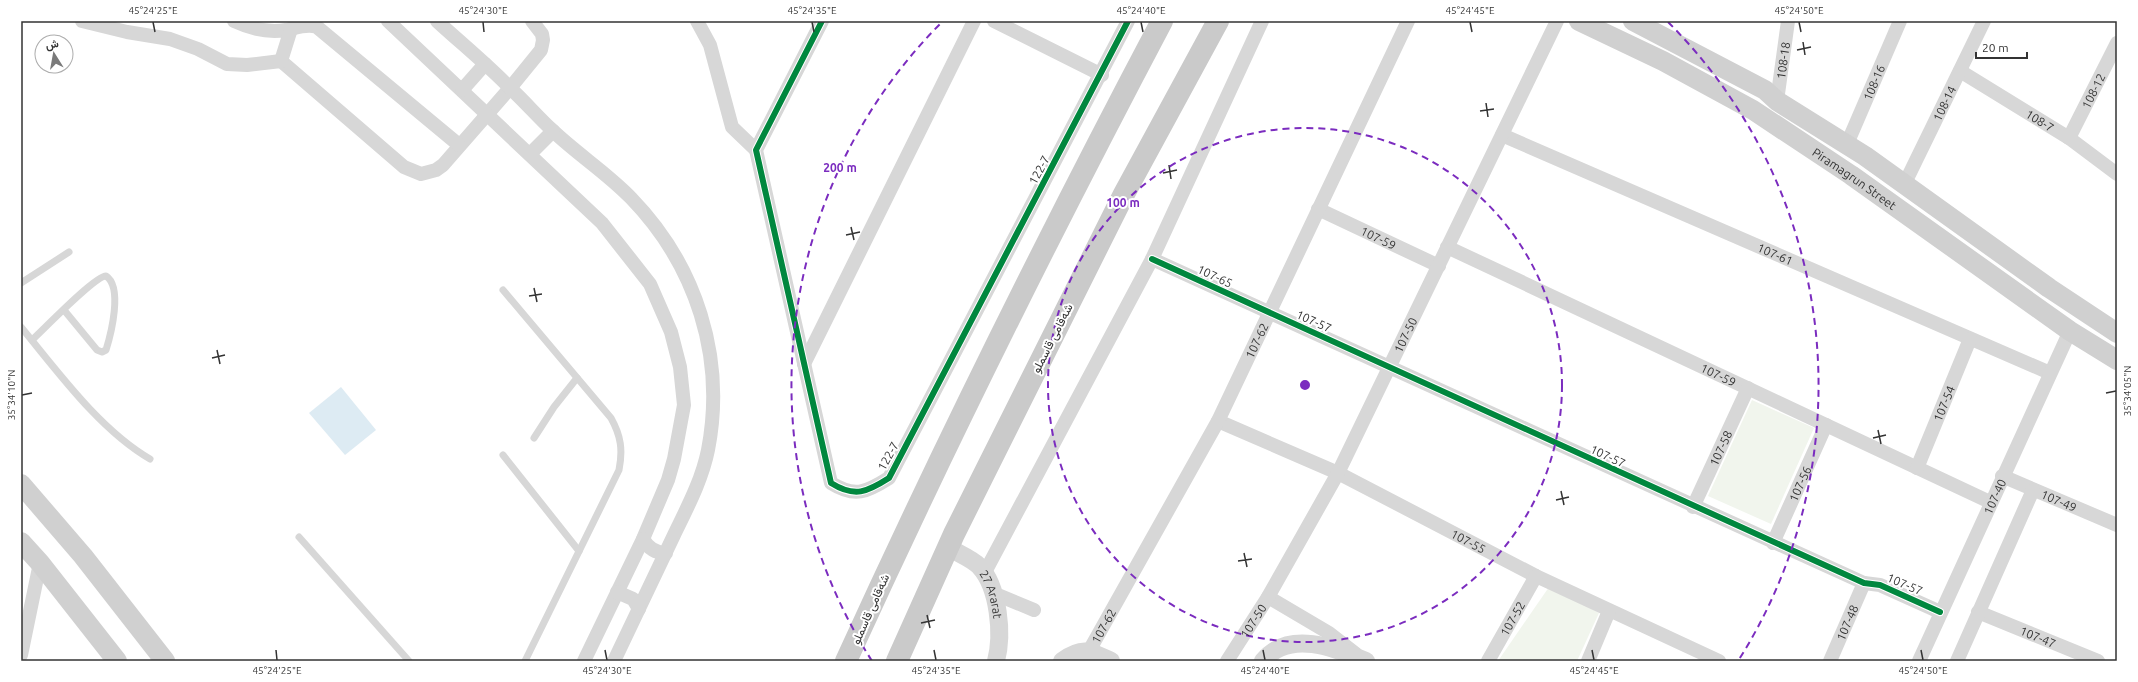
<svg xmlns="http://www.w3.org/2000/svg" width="2138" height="682" font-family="Ubuntu,Vazirmatn,sans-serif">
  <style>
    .green { fill: #f1f5ed }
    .water { fill: #ddebf3 }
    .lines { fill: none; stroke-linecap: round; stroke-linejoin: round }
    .service { stroke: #d7d7d7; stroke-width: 7 }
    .minor { stroke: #d7d7d7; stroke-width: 14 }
    .tertiary { stroke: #d7d7d7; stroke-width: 18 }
    .secondary { stroke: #d0d0d0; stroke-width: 20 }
    .primary { stroke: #cacaca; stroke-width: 22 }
    .cycleway-casing { stroke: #fff; stroke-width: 8 }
    .cycleway { stroke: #00873e; stroke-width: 6 }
    .ticks { fill: none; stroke: #333; stroke-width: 1.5 }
    .ring { fill: none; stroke: #7b2cbf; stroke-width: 2; stroke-dasharray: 7 5 }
    .labels { text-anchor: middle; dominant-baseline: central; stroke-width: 4; stroke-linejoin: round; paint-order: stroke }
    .street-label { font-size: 12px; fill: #333; stroke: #fff }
    .centre { fill: #7b2cbf; stroke: #fff; stroke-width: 2 }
    .ring-label { font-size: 12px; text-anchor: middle; font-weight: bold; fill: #7b2cbf; stroke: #fff; stroke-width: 4; stroke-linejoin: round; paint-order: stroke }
    .neatline { fill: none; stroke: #333; stroke-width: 1.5 }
    .ticks-label { font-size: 10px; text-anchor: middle; fill: #333 }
  </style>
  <rect width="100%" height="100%" fill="#fff"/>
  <!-- green -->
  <g class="green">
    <polygon points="1752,400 1814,428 1771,524 1708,496"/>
    <polygon points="1549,587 1599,613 1577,661 1498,661"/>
  </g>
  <!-- water -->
  <polygon class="water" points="341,387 376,430 345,455 309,413"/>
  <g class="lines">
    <!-- service -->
    <g class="service">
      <polyline points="21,283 69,252"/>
      <path d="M503,290L611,418C621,436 623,450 619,470L525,661"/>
      <path d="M21,327C58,372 100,430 150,459"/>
      <path d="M32,340C44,329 95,276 106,276C123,287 111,334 106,350L102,352L97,350L64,310"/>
      <polyline points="534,438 554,407 577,378"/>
      <polyline points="503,455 579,551"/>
      <polyline points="299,537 409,661"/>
    </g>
    <!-- minor -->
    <g class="minor">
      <polyline points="82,21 127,32 170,39 198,49 227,64 247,65 281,61 404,167 421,174 436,170 443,165 510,88 541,50 543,40 542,34 532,21"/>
      <path d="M234,21C251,29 268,33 286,30C296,28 307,23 317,27L459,145"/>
      <polyline points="388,21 602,223 650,284 671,332 680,367 684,405 674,459 668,480 643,539 584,661"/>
      <path d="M437,21C462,44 488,65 511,89C525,102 538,117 552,130C577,154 607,173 631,198C696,265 726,357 708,450C702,480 687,508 674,535C654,577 634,619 614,661"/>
      <polyline points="697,21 710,45 732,127 756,150"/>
      <path d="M822,21L756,150L831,483C855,498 867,492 889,478L1128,21"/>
      <polyline points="994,21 1102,75"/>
      <polyline points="281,61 291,29"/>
      <path id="s1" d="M1960,71L2069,138L2117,174"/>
      <polyline points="462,90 485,64"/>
      <path id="s2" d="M1777,101L1788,21"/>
      <path id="s3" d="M1502,135L2050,373"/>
      <path id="s4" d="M2069,138L2117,43"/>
      <path id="s5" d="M1847,144L1900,21"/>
      <polyline points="530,154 553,131"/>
      <path id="s6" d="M1904,185L1984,21"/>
      <path id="s7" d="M1318,209L1439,266"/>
      <path id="s8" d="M1447,247L1990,502"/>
      <polyline points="1152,259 1864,583 1880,585 1940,612"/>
      <polyline points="804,364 974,21"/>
      <path id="s9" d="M1218,421L1338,473L1536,576L1719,661"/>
      <path id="s10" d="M1917,468L1970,339"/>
      <path id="s11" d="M2002,476L2117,525"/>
      <path id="s12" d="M1693,507L1748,388"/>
      <path d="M643,539C648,548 655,553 666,553"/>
      <path id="s13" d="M1773,543L1826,425"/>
      <polyline points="984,574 1152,259 1262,21"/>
      <polyline points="617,592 633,599 639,609"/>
      <polyline points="993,593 1034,610"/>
      <polyline points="1268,597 1329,633 1356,654"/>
      <path id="s14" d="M1978,612L2098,661"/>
      <path id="s15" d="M1089,651L1218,421L1408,21"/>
      <polyline points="21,655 40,563"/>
      <path id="s16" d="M1227,661L1268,597L1338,473L1557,21"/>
      <path id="s17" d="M1488,661L1536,576"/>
      <polyline points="1588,661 1609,611"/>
      <path id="s18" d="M1830,661L1864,583"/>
      <path id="s19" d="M1919,661L2070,331"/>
      <polyline points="1957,661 2033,490"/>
    </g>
    <!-- tertiary -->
    <g class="tertiary">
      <path id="s20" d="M948,547C957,553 971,558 979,566C999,587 1003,635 996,661"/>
      <path d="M1062,661C1083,646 1090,651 1111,661"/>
      <path d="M1263,661C1289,629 1335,648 1366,661"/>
    </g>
    <!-- secondary -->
    <g class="secondary">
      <path id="s21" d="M1579,21L1663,61L1753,110L1851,175L2070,331L2117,360"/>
      <polyline points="1633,21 1765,90 1777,101 1865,156 2049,288 2117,333"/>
      <polyline points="21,484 83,556 165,661"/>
      <polyline points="21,542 40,563 117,661"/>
    </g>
    <!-- primary -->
    <g class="primary">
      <path d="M846,661C945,444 1051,231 1162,21"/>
      <polyline points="897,661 954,534 1124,194 1218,21"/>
    </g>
    <defs>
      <g id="cycleway">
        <path d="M822,21L756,150L831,483C855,498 867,492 889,478L1128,21"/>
        <polyline points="1152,259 1864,583 1880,585 1940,612"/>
      </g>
    </defs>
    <!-- cycleway casing -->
    <use href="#cycleway" class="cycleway-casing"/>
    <!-- cycleway -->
    <use href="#cycleway" class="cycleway"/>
  </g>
  <!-- ticks -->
  <path class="ticks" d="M153,22L155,32M483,22L484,32M812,22L814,32M1141,22L1143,32M1470,22L1472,32M1799,22L1801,32M1803,42L1805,55M1797,50L1811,47M1486,103L1488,117M1480,111L1494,109M1169,165L1171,179M1163,173L1177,170M851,227L854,240M846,235L860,232M534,288L537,302M529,296L542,294M217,350L220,364M212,358L225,355M2106,393L2116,391M22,395L32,393M1878,430L1881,444M1873,438L1886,435M1561,491L1564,505M1556,500L1569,497M1244,553L1247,567M1238,561L1252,559M927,615L930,628M921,623L935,620M276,650L277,660M605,650L607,660M934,650L936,660M1263,650L1265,660M1592,650L1594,660M1921,650L1923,660"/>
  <!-- distance rings -->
  <g class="ring">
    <circle cx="1305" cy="385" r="257"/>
    <path d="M872 661A513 513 0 0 1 942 22M1668 22A513 513 0 0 1 1738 661"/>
  </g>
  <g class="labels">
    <!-- street labels -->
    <g class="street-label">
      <text stroke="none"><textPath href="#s2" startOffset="41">108-18</textPath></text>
      <text stroke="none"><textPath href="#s5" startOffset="67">108-16</textPath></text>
      <text stroke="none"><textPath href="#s4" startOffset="53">108-12</textPath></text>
      <text stroke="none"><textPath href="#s6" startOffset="91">108-14</textPath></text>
      <text stroke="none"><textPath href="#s1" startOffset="94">108-7</textPath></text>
      <text transform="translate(1039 170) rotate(-62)">122-7</text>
      <text stroke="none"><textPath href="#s21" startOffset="318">Piramagrun Street</textPath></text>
      <text stroke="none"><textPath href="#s7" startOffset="67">107-59</textPath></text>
      <text stroke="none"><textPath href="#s3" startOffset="298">107-61</textPath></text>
      <text transform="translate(1215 276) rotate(25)">107-65</text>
      <text transform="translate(1314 321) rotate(24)">107-57</text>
      <text stroke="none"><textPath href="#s16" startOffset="372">107-50</textPath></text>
      <text transform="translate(1052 338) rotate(-63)">شەقامی قاسملو</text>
      <text stroke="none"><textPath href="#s15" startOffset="353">107-62</textPath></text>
      <text stroke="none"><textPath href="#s8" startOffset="300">107-59</textPath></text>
      <text stroke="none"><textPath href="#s10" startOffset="70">107-54</textPath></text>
      <text stroke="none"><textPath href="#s12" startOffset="65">107-58</textPath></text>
      <text transform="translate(888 456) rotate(-61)">122-7</text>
      <text transform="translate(1608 456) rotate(25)">107-57</text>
      <text stroke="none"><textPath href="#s13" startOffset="65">107-56</textPath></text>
      <text stroke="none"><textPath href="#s19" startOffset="181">107-40</textPath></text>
      <text stroke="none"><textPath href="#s11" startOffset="62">107-49</textPath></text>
      <text stroke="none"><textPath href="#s9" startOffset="278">107-55</textPath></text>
      <text transform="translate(1905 584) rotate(23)">107-57</text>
      <text stroke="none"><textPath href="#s20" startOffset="68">27 Ararat</textPath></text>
      <text transform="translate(870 609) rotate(-66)">شەقامی قاسملو</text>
      <text stroke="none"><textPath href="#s17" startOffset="49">107-52</textPath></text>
      <text stroke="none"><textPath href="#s16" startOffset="48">107-50</textPath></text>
      <text stroke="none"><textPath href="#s18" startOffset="42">107-48</textPath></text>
      <text stroke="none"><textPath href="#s15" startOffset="29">107-62</textPath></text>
      <text stroke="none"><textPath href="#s14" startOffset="65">107-47</textPath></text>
    </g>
  </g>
  <circle cx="1305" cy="385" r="6" class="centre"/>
  <g class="ring-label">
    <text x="840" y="172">200 m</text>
    <text x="1123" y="207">100 m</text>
  </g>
  <!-- border -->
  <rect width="2138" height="682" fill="none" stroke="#ffffff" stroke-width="44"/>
  <!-- north arrow -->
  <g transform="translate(54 54) rotate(349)"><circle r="19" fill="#ffffff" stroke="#adadad"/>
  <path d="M0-3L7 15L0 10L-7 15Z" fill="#7a7a7a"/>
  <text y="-6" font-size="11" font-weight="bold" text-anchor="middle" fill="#333333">ش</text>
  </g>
  <!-- scale -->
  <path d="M1976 52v6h51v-6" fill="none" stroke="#333333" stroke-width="2"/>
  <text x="1982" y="52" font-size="12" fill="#333333" stroke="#ffffff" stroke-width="3" paint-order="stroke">20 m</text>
  <rect x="22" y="22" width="2094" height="638" class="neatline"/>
  <g class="ticks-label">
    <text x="153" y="14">45°24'25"E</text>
    <text x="483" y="14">45°24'30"E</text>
    <text x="812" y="14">45°24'35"E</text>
    <text x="1141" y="14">45°24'40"E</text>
    <text x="1470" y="14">45°24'45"E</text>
    <text x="1799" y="14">45°24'50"E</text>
    <text transform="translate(2127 391) rotate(-90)" y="4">35°34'05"N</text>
    <text transform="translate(11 395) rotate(-90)" y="4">35°34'10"N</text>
    <text x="277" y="674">45°24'25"E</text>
    <text x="607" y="674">45°24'30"E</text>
    <text x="936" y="674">45°24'35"E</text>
    <text x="1265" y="674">45°24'40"E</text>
    <text x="1594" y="674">45°24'45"E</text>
    <text x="1923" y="674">45°24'50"E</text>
  </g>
</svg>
